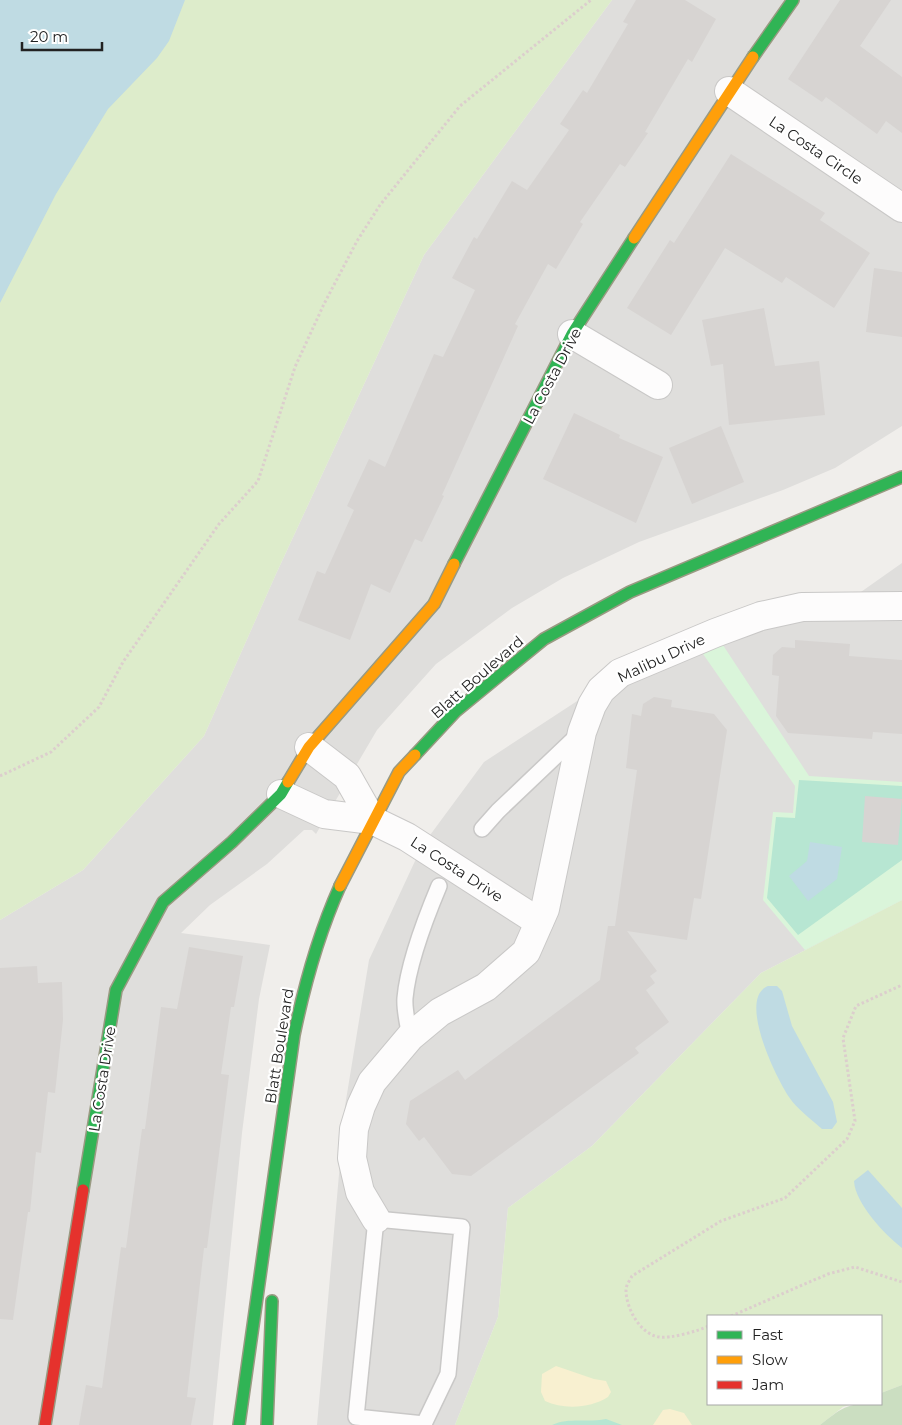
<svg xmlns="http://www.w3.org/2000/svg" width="902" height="1425" font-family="Montserrat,sans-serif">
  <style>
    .residential { fill: #dfdedc }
    .grass { fill: #ddeccb }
    .forest { fill: #cbdec1 }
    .sand { fill: #f8f0d0 }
    .park { fill: #daf5da }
    .pitch { fill: #b7e6d2 }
    .water { fill: #bfdbe3 }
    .building { fill: #d7d4d2 }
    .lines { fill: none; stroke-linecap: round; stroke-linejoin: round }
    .lane-casing { stroke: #c9c8c7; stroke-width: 18 }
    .street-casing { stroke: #c9c8c7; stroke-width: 30 }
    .fast-casing { stroke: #999a82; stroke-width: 14 }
    .slow-casing { stroke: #999a82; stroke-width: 14 }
    .jam-casing { stroke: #999a82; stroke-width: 14 }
    .path { stroke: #dccecd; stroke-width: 3; stroke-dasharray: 2.5 2.5; stroke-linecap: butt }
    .lane { stroke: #fdfcfc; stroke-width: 15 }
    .street { stroke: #fdfcfc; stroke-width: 28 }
    .fast { stroke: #30b455; stroke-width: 11 }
    .slow { stroke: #ff9f0a; stroke-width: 11 }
    .jam { stroke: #e5322d; stroke-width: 11 }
    .labels { text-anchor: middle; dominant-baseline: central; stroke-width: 4.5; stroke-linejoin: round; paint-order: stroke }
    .street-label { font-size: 15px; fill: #222; stroke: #fff }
  </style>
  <rect width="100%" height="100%" fill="#f0eeeb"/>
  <!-- residential -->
  <g class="residential">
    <polygon points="612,0 902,0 902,426 835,468 783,490 639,542 563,578 512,608 436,664 377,730 316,834 312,830 304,830 267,864 210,905 181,933 270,945 259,999 242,1133 213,1425 0,1425 0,920 83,870 204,736 276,574 424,255"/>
    <polygon points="902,563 902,900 761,973 592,1146 508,1208 498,1317 455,1425 317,1425 345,1106 369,960 422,846 484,762 620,673 841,606"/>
  </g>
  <!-- grass -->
  <g class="grass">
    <polygon points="0,0 612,0 424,255 276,574 204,736 83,870 0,920"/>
    <polygon points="902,900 902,1385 881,1393 881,1316 708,1316 708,1404 852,1404 843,1407 820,1425 455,1425 498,1317 508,1208 592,1146 761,973"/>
  </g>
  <!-- forest -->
  <path class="forest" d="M902,1385V1425H820C847,1404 846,1404 881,1404V1393Z"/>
  <!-- sand -->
  <g class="sand">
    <path d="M556,1366L594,1379L606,1381L611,1392L608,1397C591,1408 564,1410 545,1401L541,1392L542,1374Z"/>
    <polygon points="670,1409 684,1413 692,1425 653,1425 663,1410"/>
  </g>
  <!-- park -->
  <polygon class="park" points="715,633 809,776 902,782 902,900 805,950 763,900 773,812 793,813 795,786 694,641"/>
  <!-- pitch -->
  <g class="pitch">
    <polygon points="799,780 902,786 902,860 798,935 767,898 776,817 795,818"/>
    <path d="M606,1419L622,1425H552C569,1417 588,1423 606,1419Z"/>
  </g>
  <!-- water -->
  <g class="water">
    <polygon points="0,0 185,0 169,41 157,58 108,109 56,194 0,303"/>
    <polygon points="810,842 842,847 837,879 808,901 789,876 807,861"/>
    <path d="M768,986H777L782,991L792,1026L833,1102L837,1122L832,1129H822C811,1119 797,1109 789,1097C776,1078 737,998 768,986Z"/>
    <path d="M868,1170L902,1208V1248C885,1235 855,1203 854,1181Z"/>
  </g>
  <!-- building -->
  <g class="building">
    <polygon points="636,0 685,0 716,19 692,62 688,59 645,132 648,133 625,167 620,164 580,222 583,224 556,269 548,264 515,324 518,326 442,495 444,496 422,542 415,539 390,593 371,584 350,640 298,620 317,571 325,574 354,510 347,506 369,459 385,467 434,354 443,357 475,290 452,278 474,237 477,239 512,181 527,190 569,130 560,124 583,90 587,93 628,24 623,22"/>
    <polygon points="840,0 891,0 860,46 902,77 902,133 886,121 877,134 826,97 822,102 788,79"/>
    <polygon points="731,154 825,213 820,220 870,253 834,308 786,277 782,283 725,248 671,335 627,308 670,240 674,243"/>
    <polygon points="874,268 902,272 902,337 866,332"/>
    <polygon points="764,308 775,366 819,361 825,415 729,425 723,364 711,366 702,320"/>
    <polygon points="574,413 620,435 619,438 663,457 636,523 543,479"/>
    <polygon points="721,426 744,482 692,504 669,448"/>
    <polygon points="795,640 850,644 849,656 902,660 902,734 873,732 872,739 788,733 776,716 779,676 772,675 773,655 782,647 795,648"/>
    <polygon points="654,697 672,700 671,707 714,714 727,730 701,899 694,898 687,940 627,931 657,971 650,976 655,983 646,990 669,1022 635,1048 639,1053 471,1176 452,1174 424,1137 419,1141 406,1124 410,1101 458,1070 465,1080 600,980 608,926 615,926 637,770 626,768 632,714 641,716 643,704"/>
    <polygon points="865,796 902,799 898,845 862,842"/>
    <polygon points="189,947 243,956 234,1007 231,1007 221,1074 229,1075 207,1248 204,1248 187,1397 196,1398 191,1425 79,1425 86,1385 102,1388 121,1247 126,1248 142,1129 145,1129 161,1007 177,1009"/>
    <polygon points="37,966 38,983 62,982 63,1020 55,1093 48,1092 41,1153 36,1152 30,1212 28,1212 13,1320 0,1319 0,968"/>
  </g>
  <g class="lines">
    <defs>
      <g id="lane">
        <polyline points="482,829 498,811 579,734"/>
        <path d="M410,1037C408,1025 404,1010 405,998C408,965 426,917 439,886"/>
        <polygon points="376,1219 462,1227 448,1374 424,1424 356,1417"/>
      </g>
      <g id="street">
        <polyline points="729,91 902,208"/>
        <polyline points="572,334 658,385"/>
        <polyline points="281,794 324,814 372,820 347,776 309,747"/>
        <polyline points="372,820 407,837 539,922"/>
        <polyline points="376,1219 360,1192 352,1158 354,1129 361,1106 372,1082 410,1037 440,1012 486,987 526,952 545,909 582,732 592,705 601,690 620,673 715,633 761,616 802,607 902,606"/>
      </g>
      <g id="fast">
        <polyline points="753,57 793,0"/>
        <polyline points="454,564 572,334 634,238"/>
        <polyline points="415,755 456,711 544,639 630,592 902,477"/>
        <polyline points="83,1190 116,990 163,902 232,842 281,794 288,782"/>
        <path d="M239,1425L294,1035C305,982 318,935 340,886"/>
        <polyline points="267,1425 272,1301"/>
      </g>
      <g id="slow">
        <polyline points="634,238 753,57"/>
        <polyline points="288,782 309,747 434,604 454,564"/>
        <polyline points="340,886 399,772 415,755"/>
      </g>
      <polyline id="jam" points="45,1425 83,1190"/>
    </defs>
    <!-- lane casing -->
    <use href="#lane" class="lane-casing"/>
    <!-- street casing -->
    <use href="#street" class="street-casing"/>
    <!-- fast casing -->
    <use href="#fast" class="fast-casing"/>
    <!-- slow casing -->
    <use href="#slow" class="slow-casing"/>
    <!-- jam casing -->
    <use href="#jam" class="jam-casing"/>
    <!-- path -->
    <g class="path">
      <polyline points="0,776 51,752 99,707 123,662 219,524 258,481 295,367 324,304 357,241 380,205 460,106 591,0"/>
      <polyline points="731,1316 828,1274 855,1267 902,1282"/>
      <path d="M708,1326C699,1331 669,1339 659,1337C640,1334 626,1308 626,1290C626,1285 630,1280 632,1276L721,1221L785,1198L847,1139L855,1121L843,1038L856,1006L902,985"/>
    </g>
    <!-- lane -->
    <use href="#lane" class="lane"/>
    <!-- street -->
    <use href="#street" class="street"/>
    <!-- fast -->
    <use href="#fast" class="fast"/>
    <!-- slow -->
    <use href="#slow" class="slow"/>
    <!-- jam -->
    <use href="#jam" class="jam"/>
  </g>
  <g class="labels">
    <!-- street labels -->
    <g class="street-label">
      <text transform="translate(816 150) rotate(34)">La Costa Circle</text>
      <text transform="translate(552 376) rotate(-62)">La Costa Drive</text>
      <text transform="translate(661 658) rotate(-25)">Malibu Drive</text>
      <text transform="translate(477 677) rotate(-41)">Blatt Boulevard</text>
      <text transform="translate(457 869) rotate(33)">La Costa Drive</text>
      <text transform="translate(279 1046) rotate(-81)">Blatt Boulevard</text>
      <text transform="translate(102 1079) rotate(-81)">La Costa Drive</text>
    </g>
  </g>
  <!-- legend -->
  <rect x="707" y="1315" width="175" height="90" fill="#ffffff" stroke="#a7a7a7"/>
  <rect x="717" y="1331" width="25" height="8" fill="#30b455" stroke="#a7a7a7"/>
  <text x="752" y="1340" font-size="15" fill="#222222">Fast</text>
  <rect x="717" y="1356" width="25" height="8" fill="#ff9f0a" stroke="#a7a7a7"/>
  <text x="752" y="1365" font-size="15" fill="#222222">Slow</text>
  <rect x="717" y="1381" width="25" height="8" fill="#e5322d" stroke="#a7a7a7"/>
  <text x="752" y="1390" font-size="15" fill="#222222">Jam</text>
  <!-- scale -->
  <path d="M22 42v8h80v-8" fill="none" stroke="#222222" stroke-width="2.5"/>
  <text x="30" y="42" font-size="15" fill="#222222" stroke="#ffffff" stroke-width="4" paint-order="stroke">20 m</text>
</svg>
